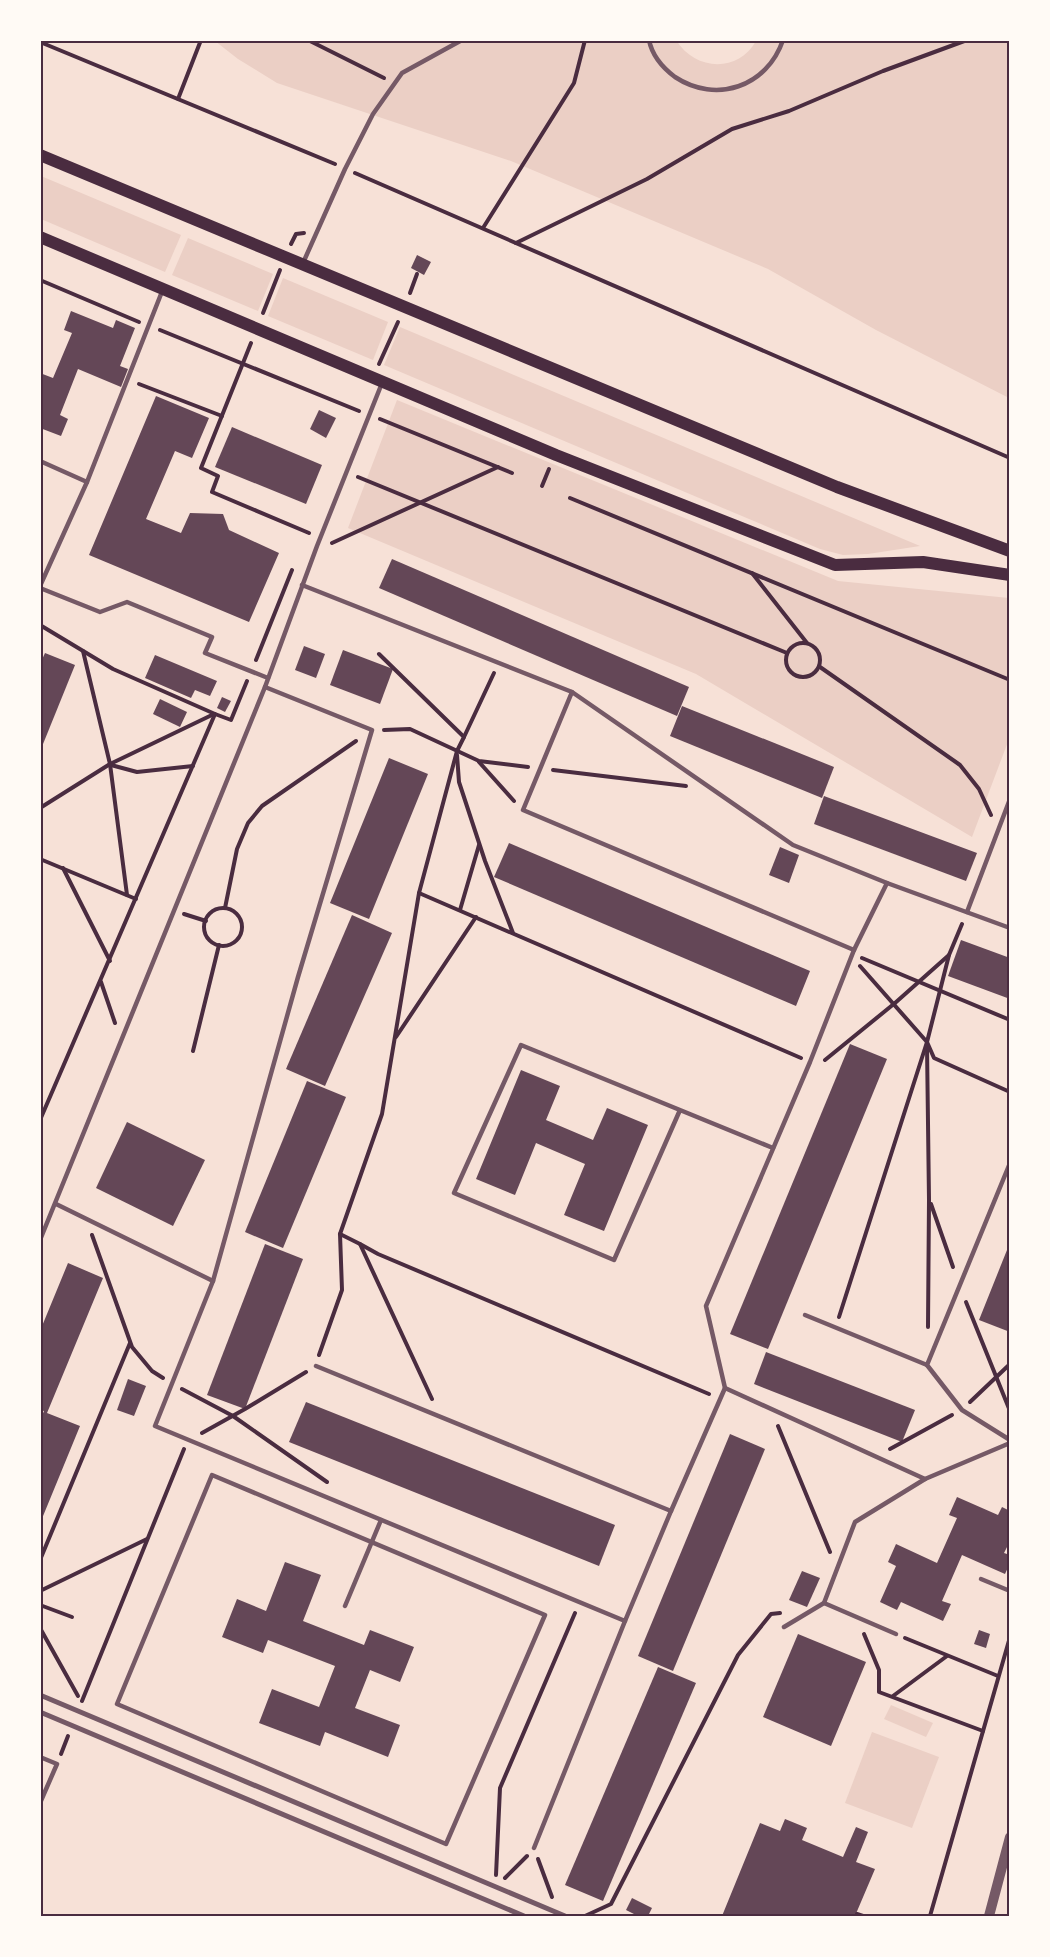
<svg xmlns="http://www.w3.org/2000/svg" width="1050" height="1957" font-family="'Noto Sans',sans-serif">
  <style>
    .green { fill: #ebcfc5 }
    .building { fill: #644757 }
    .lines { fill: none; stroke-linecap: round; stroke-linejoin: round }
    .path { stroke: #4a2c40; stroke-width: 4 }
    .service { stroke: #755966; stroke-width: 4.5 }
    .pedestrian { stroke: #755966; stroke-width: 5 }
    .tertiary { stroke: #755966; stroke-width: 10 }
    .secondary { stroke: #4a2c40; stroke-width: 12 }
    .neatline { fill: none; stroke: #4a2c40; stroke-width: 2 }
  </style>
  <rect width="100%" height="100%" fill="#f7e1d7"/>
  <!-- green -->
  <g class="green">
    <path d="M676,40C695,71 738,73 756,41H1009V398L876,330L768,269L511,161L277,83L238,59L215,41Z"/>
    <polygon points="41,176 181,235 165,272 41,219"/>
    <polygon points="188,238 273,274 258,311 172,275"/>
    <polygon points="283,278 388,322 373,360 268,316"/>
    <polygon points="400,327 920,546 868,554 843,555 820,549 384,365"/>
    <polygon points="397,400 838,581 1009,598 1009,739 972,837 696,674 348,528"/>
    <polygon points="891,1705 933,1723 926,1737 884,1719"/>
    <polygon points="872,1732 939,1757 912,1828 845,1803"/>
  </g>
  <!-- building -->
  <g class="building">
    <polygon points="417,255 431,262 424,275 411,268"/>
    <polygon points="71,311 113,328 116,320 135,328 120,366 128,369 121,387 78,369 60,415 68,419 61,436 40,428 40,373 53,378 72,333 64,330"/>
    <polygon points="156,396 209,418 192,458 175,451 146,519 181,533 190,513 223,514 229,530 279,553 249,622 89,555"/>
    <polygon points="319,410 336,418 326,438 310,429"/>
    <polygon points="232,427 322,465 306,504 215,467"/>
    <polygon points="392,559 689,687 677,716 379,588"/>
    <polygon points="304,646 325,654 316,678 295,670"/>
    <polygon points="343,650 393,669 380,704 330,685"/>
    <polygon points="45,653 75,665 41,749 40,664"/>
    <polygon points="155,655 217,681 210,696 195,690 191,698 145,678"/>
    <polygon points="222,697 231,701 225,712 217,708"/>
    <polygon points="160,699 187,712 180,727 153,714"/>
    <polygon points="682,706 834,767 822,798 670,736"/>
    <polygon points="389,758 428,774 369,919 330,903"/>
    <polygon points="824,796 977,853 966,881 814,824"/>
    <polygon points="509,843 810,971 796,1006 494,877"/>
    <polygon points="780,847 799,855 789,883 769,875"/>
    <polygon points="352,915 392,933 325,1086 286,1069"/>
    <polygon points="961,940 1010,958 1010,999 948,976"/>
    <polygon points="850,1044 887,1059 768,1349 730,1334"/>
    <polygon points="521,1070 560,1086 546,1120 593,1140 607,1108 648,1125 604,1231 564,1215 585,1164 536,1143 515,1195 476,1179"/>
    <polygon points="307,1081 346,1097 283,1248 245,1232"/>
    <polygon points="127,1122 205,1160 173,1226 96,1188"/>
    <polygon points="265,1244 303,1259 245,1409 207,1395"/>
    <polygon points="1009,1245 1010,1245 1010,1332 979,1320"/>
    <polygon points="68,1263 103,1278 47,1413 80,1426 41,1521 40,1420 44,1411 40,1410 40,1331"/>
    <polygon points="766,1352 915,1410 902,1442 754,1384"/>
    <polygon points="128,1379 146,1386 134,1416 117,1410"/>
    <polygon points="306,1402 615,1525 599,1566 289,1442"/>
    <polygon points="730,1434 765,1449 673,1671 638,1656"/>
    <polygon points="957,1497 998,1515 1002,1507 1010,1511 1010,1541 1004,1553 1010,1555 1010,1563 1005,1574 962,1555 942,1601 951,1604 943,1621 901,1602 897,1610 880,1602 896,1566 888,1562 896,1544 937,1563 957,1518 949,1515"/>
    <polygon points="285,1562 321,1575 303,1621 364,1645 370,1630 414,1647 400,1682 370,1670 355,1708 400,1725 388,1757 325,1732 320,1746 259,1723 272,1689 319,1707 335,1666 268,1640 263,1653 222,1637 237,1599 266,1611"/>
    <polygon points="802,1571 820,1578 807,1607 789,1600"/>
    <polygon points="979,1630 990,1634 986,1648 974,1644"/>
    <polygon points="798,1634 866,1662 831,1746 763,1717"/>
    <polygon points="658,1667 696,1683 603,1901 565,1885"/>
    <polygon points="785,1819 807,1828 802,1840 843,1857 856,1827 868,1832 856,1862 875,1869 855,1916 722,1916 760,1823 780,1831"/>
    <polygon points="632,1898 652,1908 648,1916 638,1916 626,1910"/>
  </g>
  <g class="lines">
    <!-- path -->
    <g class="path">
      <polyline points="308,40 384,78"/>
      <polyline points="40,42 335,164"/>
      <polyline points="178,99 201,40"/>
      <polyline points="355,173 1010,458"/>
      <polyline points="483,228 574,83 585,40"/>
      <polyline points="516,243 647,179 732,129 789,111 883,71 967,40"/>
      <polyline points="291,244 296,234 304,233"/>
      <polyline points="40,280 139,322"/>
      <polyline points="410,293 417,274"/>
      <polyline points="263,313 280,270"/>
      <polyline points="160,330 359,411"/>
      <polyline points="251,343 201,468 218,476 212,492 309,533"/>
      <polyline points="379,364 398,322"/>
      <polyline points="139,384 222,416"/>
      <polyline points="380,419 512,473"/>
      <polyline points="358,477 787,653"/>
      <polyline points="542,486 549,469"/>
      <polyline points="570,498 1010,680"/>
      <polyline points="332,543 498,467"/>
      <polyline points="752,573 807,643"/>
      <polyline points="40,625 113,669 215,714"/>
      <circle cx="803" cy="660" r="17"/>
      <polyline points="83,651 110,764 127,895"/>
      <polyline points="256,660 292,570"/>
      <polyline points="820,667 960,765 979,789 991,815"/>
      <polyline points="384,730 410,729 479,761 528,767"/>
      <polyline points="464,737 494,673"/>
      <polyline points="457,755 459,782 485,861 513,933"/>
      <polyline points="479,762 514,801"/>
      <polyline points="111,765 137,772 193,766"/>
      <polyline points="553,770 686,786"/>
      <polyline points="40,808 110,764 214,714"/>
      <polyline points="40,859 136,899"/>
      <polyline points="63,868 110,961"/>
      <polyline points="419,893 801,1058"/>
      <polyline points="225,908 237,849 248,823 262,806 356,741"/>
      <circle cx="223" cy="927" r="19"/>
      <polyline points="460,910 479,845"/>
      <polyline points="184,914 206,921"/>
      <polyline points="862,958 1010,1020"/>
      <polyline points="860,966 927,1042 934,1058 1010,1092"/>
      <polyline points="101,982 115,1023"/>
      <polyline points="396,1037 476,917"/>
      <polyline points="927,1046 929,1200 928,1327"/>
      <polyline points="193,1051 219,945"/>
      <polyline points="825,1060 895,1003 949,955"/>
      <polyline points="40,1120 215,714 231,720 247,681"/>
      <polyline points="931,1204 953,1267"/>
      <polyline points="340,1234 360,1244 432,1399"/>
      <polyline points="92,1235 132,1347 152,1371 163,1378"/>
      <polyline points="360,1244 378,1254 709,1394"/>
      <polyline points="966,1302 1010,1411"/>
      <polyline points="839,1317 927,1042 949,955 962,924"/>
      <polyline points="319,1355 342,1290 340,1234 382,1114 419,893 457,751 464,737 379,654"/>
      <polyline points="182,1389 233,1416 327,1482"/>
      <polyline points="970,1402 1010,1364"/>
      <polyline points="778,1426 830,1552"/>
      <polyline points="202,1433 245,1409 306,1372"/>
      <polyline points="890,1449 952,1415"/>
      <polyline points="40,1560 130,1343"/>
      <polyline points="40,1591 147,1539"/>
      <polyline points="40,1605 72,1617"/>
      <polyline points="40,1628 78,1696"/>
      <polyline points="864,1634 879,1670 879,1692 983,1731"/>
      <polyline points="905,1638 998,1676"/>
      <polyline points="893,1696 947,1656"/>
      <polyline points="82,1701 184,1449"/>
      <polyline points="61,1754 68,1736"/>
      <polyline points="538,1859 552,1897"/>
      <polyline points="496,1875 500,1788 575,1613"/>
      <polyline points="505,1878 527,1856"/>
      <polyline points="857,1914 863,1916"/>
      <polyline points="585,1916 611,1904 738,1655 771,1614 780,1613"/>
      <polyline points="930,1916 1010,1637"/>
    </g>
    <!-- service -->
    <g class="service">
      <path d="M649,40C652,55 663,68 675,77C716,104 767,87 783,40"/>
      <polyline points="303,263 345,169 373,114 402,73 462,40"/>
      <polyline points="40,461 87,482"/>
      <polyline points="302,585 572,692 793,845 887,883 1010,928"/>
      <polyline points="40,586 87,482 163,289"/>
      <polyline points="40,588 100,612 127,602 212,637 205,653 268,678"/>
      <polyline points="265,687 372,730 298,977 213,1281 155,1426 625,1621 671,1511 316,1366"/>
      <polyline points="572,692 523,810 854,950"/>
      <polyline points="967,912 1010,799"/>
      <polyline points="680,1110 614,1260 454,1193 521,1045 773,1148"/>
      <polyline points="1010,1163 927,1365 962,1410 1010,1440"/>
      <polyline points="56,1204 213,1281"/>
      <polyline points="40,1240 265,687 317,546 382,383"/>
      <polyline points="805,1315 927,1365"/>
      <polyline points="725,1388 706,1306 810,1062 854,950 887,883"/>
      <polygon points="212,1475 545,1615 446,1844 117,1704"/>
      <polyline points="671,1511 725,1388 925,1479 1010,1443"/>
      <polyline points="981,1579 1010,1591"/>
      <polyline points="824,1603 896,1634"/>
      <polyline points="345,1606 381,1520"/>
      <polyline points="784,1627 824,1603 855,1522 925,1479"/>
      <polyline points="40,1757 57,1764 40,1803"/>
      <polyline points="534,1848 625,1621"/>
    </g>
    <!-- pedestrian -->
    <g class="pedestrian">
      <polyline points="40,1695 565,1916"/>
      <polyline points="40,1712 524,1916"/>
    </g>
    <!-- tertiary -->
    <polyline class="tertiary" points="989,1916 1010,1837"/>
    <!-- secondary -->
    <g class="secondary">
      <polyline points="40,155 837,487 1010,551"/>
      <polyline points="40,237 556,455 835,565 923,562 1010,575"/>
    </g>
  </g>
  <!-- border -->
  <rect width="1050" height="1957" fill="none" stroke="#fffaf5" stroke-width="84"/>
  <rect x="42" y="42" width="966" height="1873" class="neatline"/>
</svg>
